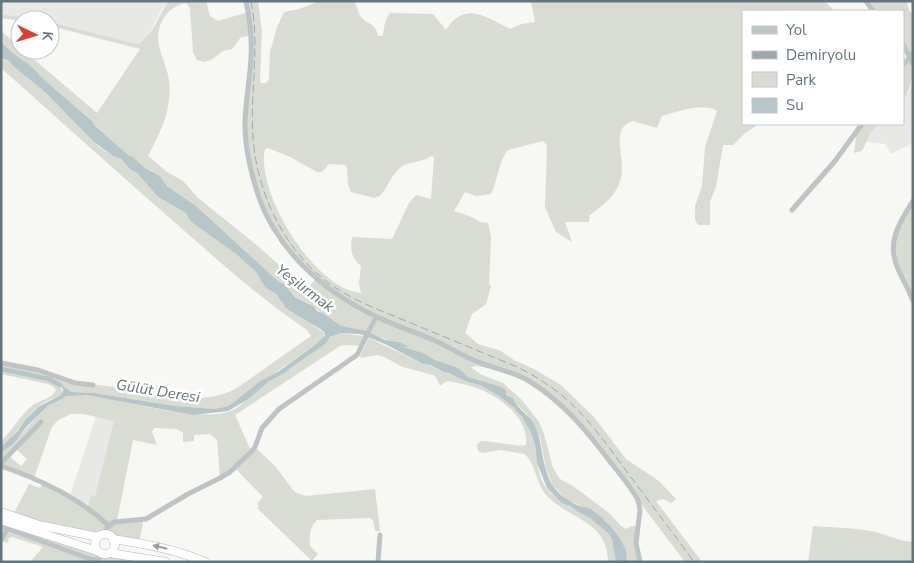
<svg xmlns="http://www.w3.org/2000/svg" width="914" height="563" font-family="'Nunito Sans',sans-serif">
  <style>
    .built { fill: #e8e8e7 }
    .green { fill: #d8dcd3; fill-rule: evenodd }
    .water { fill: #b6c5c7 }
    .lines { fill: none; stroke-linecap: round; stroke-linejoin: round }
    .canal { stroke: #b6c5c7; stroke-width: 4.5 }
    .highway-casing { stroke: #b2b7b9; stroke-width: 9 }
    .minor { stroke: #bec4c6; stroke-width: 5 }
    .highway { stroke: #fff; stroke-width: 8 }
    .rail { stroke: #a0a8ac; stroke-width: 1; stroke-dasharray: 8 4; stroke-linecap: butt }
    .oneway { fill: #929fa5 }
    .labels { text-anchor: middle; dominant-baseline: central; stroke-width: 5; stroke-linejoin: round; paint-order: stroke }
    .water-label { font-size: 15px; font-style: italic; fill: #5e7679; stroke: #fff }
  </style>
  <rect width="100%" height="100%" fill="#f7f7f4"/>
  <!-- built -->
  <g class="built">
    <polygon points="1,1 169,1 161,11 146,39 138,44 50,22 50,20 39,20 1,14"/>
    <polygon points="913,85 913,143 891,154 885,144 866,142 871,132 878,124 903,124 903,102"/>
    <polygon points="96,416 115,421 95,496 92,495 88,508 70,496"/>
  </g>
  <!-- green -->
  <g class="green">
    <path d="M169,1H206L210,16L218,21L248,12L246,1H258L262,31L260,80L261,83H266L269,79L270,52L277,27L284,12L299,9L320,1L354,2C359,7 357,12 361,17C369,26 375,22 378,36H381L383,35C384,26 385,20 390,13L433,14L446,30C465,0 486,17 510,29L521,24L535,22L531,1H824L835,11H743V124H759L745,133L733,145H723L716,187L710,202V225H698L695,220V206L702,186L705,147L717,111C703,102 677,112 662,116L657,128L633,121C611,127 623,153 622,169C622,174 621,179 619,184C613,199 601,206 590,215L589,222H565L572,242L556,232L545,207L547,145L543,141L508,150C498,162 498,180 491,194L476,196L465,192L454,211L472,217L480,222L488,223L491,237L489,285L491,286L486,304L472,314L465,333L478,344L501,351L514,360L534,369L561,385L594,417L626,459L659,481L676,499L671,503L663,499L656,501L702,562H685L638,500L570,414L527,380L494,369L476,366L471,367L480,374L503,383L522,400L539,422L544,434L553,468L560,479L573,486L609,513L621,526L626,529L631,526L638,527L637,537L640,562H628L625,549L622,542L604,520L593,511L567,500L553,486L546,469L540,437L526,413L515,403L512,397L506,395L505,392L499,386L468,377L461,371L435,360L423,353L399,347V342C387,341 382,338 371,333L378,318L373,316L367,331C359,329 350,330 343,327C332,323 321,312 311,305C306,301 298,299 294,295C289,291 286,286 279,282L196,206L167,186L160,176L145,168L133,157L128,155L95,126L93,122L41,77C33,63 10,55 3,43C1,39 1,35 1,31L20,47V50H23L97,113L140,49L50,26V22L138,44C152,37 159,14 169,1ZM186,3L190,8L193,52L197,60L204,62L211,60L223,51L232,49L241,37L251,36L246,135L258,194L282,241L316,278L307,290L259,247L198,198L183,181L167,172L148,156C157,138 168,119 169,98C170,91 170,83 168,75C166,65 161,56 159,46C155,26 166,7 186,3ZM268,148L290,157L317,172H322L329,164L345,165L347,168L348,185L351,192L374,198L380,196C388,187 391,175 401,167C410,161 422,163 431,156L434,157L431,199L416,195L409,203L392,239L352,237C350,249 351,258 361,266L359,283L361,293C315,290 255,192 265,149Z"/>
    <path d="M866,1H906L910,12L912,13L913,53L909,57C914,75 912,85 903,102V65L909,56L903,44V11H873Z"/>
    <polygon points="1,14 39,20 20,21 1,18"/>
    <path d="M1,58L8,60L13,66L46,93L99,147L113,156L121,159L130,169L137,173L158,197L186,213L190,221L236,254L256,272L265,287L276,294L287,309L310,322L324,333V338L228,406L215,409L175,406L94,393L72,392L58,384L63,392L61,395C53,399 43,402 36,408C23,420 16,436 1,447V441C13,430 20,415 33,405C40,400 53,398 56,390L54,387L48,384L1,374V363C14,366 27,367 39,370C50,373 60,379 72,381C88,385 105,385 121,388C159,396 201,407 237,388L311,336L307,330C262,300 221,263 180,227C120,175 61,121 1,68Z"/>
    <polygon points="862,124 878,124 871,132 862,151 854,153 857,130"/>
    <polygon points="913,201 913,301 894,261 895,232"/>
    <path d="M340,333L364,336L360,346L347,345L340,346L235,415L251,451L255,447L276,467L293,490L297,493L306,496L375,489L380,531H375L373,520L369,518L317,520C310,526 309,537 310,546L318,554L312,561L257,508L259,506L257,504L263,497L235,468L220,478L217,440L210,434L194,435V441L183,442V433L177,429L154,428L152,432L157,445L133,440L117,521H142L143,523L139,543L113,539L107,534L98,537L12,517L29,484L40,488L43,482L88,508L91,495L95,496L114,421L83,414H71L58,420L52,427L34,478L1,466V453C25,436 38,406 67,396C77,393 91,396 101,398C133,402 205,424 233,410C246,403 256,390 268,381C273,377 280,376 285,372C296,365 306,358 316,350C324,344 330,335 340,333ZM16,449L27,459L21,466L9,456Z"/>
    <path d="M369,338L423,364C430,365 435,368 440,371C444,373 448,372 451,374C456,376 460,379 465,381C470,384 475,383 480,385C499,392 525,414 532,434C538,451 535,477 549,491C564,507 604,520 612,539C615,546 614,554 616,562H608C608,520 569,520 546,495C536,483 536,465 525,454L500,450L482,453L478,451L477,445L481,441C492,441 519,447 526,445C529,418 500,397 479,389C469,385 458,383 448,381L445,382L440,386L436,377L433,375L403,367L384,357L378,355L361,358L360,356Z"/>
    <polygon points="20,526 101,554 110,553 145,562 30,562 43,547 12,537 9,538 7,543 1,540 7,529"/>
    <path d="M813,526C834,528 855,527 875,532C888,535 899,541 913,542V562H808Z"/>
  </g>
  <!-- water -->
  <path class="water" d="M1,41C3,43 5,46 7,48C17,58 33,64 41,77L93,122L95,126L128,155L133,157L145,168L160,176L167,186L196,206L279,282L284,284L295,297L313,306L317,311L324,314L341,326L367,331L385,340L399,342L409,347H403L423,353L435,360L458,368L468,377L499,386L506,390V395L513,398C517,410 532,416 536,428C543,446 542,469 553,486C559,495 569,501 577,505C582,507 588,507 592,510C604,518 622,537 626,551C627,555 626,558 628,562H616L612,539L608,533L590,518L577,511L570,506L562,503L547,488L537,463L535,445L531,432L522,417L512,406L498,395L480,385L467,382L449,373L443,372L430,365L423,364L385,344L360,334L340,333L330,337L326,343L315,351L284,373L268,382L247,400L228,411L193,415L86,395L67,396L48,406L27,426L14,443L1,453V447L17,432L26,419L38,407L61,395L63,392V389L56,382L72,392L94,393L175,406L215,409L228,406L234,402L259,382L279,371L316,344L325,336L324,332L319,328L287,309L276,294L265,287L256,272L236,254L190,221L186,213L158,197L137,173L130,169L121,159L113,156L94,142L46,93L13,66L8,60L1,58Z"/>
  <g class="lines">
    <!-- canal -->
    <polyline class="canal" points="1,369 49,379 60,385"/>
    <defs>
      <g id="highway">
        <polyline points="1,512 39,525 98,537"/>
        <polyline points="1,520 97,551"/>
        <circle cx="105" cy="544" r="10"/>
        <path d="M113,539C145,544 175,549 205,562"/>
        <polyline points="110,553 166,562"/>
      </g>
    </defs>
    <!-- highway casing -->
    <use href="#highway" class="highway-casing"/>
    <!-- minor -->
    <g class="minor">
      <path d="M246,1C250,20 252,38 251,57C250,80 245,103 245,125C245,149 251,173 258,195C277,250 322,290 373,315C393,325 415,332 436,341C449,347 462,356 476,361C494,369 512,371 529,381C563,402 588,432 611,463C621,475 631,487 638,500L640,510L636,543L640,562"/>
      <polyline points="866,1 873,11"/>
      <polyline points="903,44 913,64"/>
      <polyline points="903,65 913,53"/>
      <path d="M913,201C899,223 886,243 898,269C903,280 909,290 913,301"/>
      <polyline points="792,210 835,161 862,124"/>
      <polyline points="1,363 38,370 75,383 93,385"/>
      <polyline points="1,463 41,422"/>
      <path d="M1,466C41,480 78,497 109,526"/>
      <polyline points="1,526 90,559 98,560 102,554"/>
      <polyline points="105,534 107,528 114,522 146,519 188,494 220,478 230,472 251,452 255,447 262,428 279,409 357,355 376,317"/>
      <polyline points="1,540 7,529"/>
      <polyline points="378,562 380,535"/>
    </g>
    <!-- highway -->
    <use href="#highway" class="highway"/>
    <!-- rail -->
    <path class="rail" d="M251,1C261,52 248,98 254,148C261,205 292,262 342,292C366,306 392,315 418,326C450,339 483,353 515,366C572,393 594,427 630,476C651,504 673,533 694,562"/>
  </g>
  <!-- one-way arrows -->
  <defs><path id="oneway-solid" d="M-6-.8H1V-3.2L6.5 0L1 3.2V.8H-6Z" transform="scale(1.25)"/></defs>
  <use class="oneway" href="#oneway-solid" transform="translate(160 547) rotate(-167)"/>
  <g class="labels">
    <!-- water labels -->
    <g class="water-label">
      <text transform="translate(305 288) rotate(37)">Yeşilırmak</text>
      <text transform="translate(158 391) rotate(9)">Gülüt Deresi</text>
    </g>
  </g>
  <!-- border -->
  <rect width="914" height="563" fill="none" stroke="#63767e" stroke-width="5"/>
  <!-- legend -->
  <rect x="742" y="10" width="162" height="115" fill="#ffffff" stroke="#c1c8cb"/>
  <rect x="752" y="26" width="25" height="8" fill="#bec4c6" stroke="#c1c8cb"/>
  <text x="786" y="35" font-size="15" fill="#63767e">Yol</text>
  <rect x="752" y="51" width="25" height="8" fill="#a0a8ac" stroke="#c1c8cb"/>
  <text x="786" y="60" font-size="15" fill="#63767e">Demiryolu</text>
  <rect x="752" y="72" width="25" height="15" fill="#d8dcd3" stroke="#c1c8cb"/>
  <text x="786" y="85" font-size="15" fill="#63767e">Park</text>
  <rect x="752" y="98" width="25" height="15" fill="#b6c5c7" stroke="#c1c8cb"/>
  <text x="786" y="110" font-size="15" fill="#63767e">Su</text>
  <!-- north arrow -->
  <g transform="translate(35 35) rotate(95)"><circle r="24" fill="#ffffff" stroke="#c1c8cb"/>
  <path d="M0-4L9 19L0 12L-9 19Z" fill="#dc3e2f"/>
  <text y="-8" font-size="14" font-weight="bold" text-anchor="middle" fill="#63767e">K</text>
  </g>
</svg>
